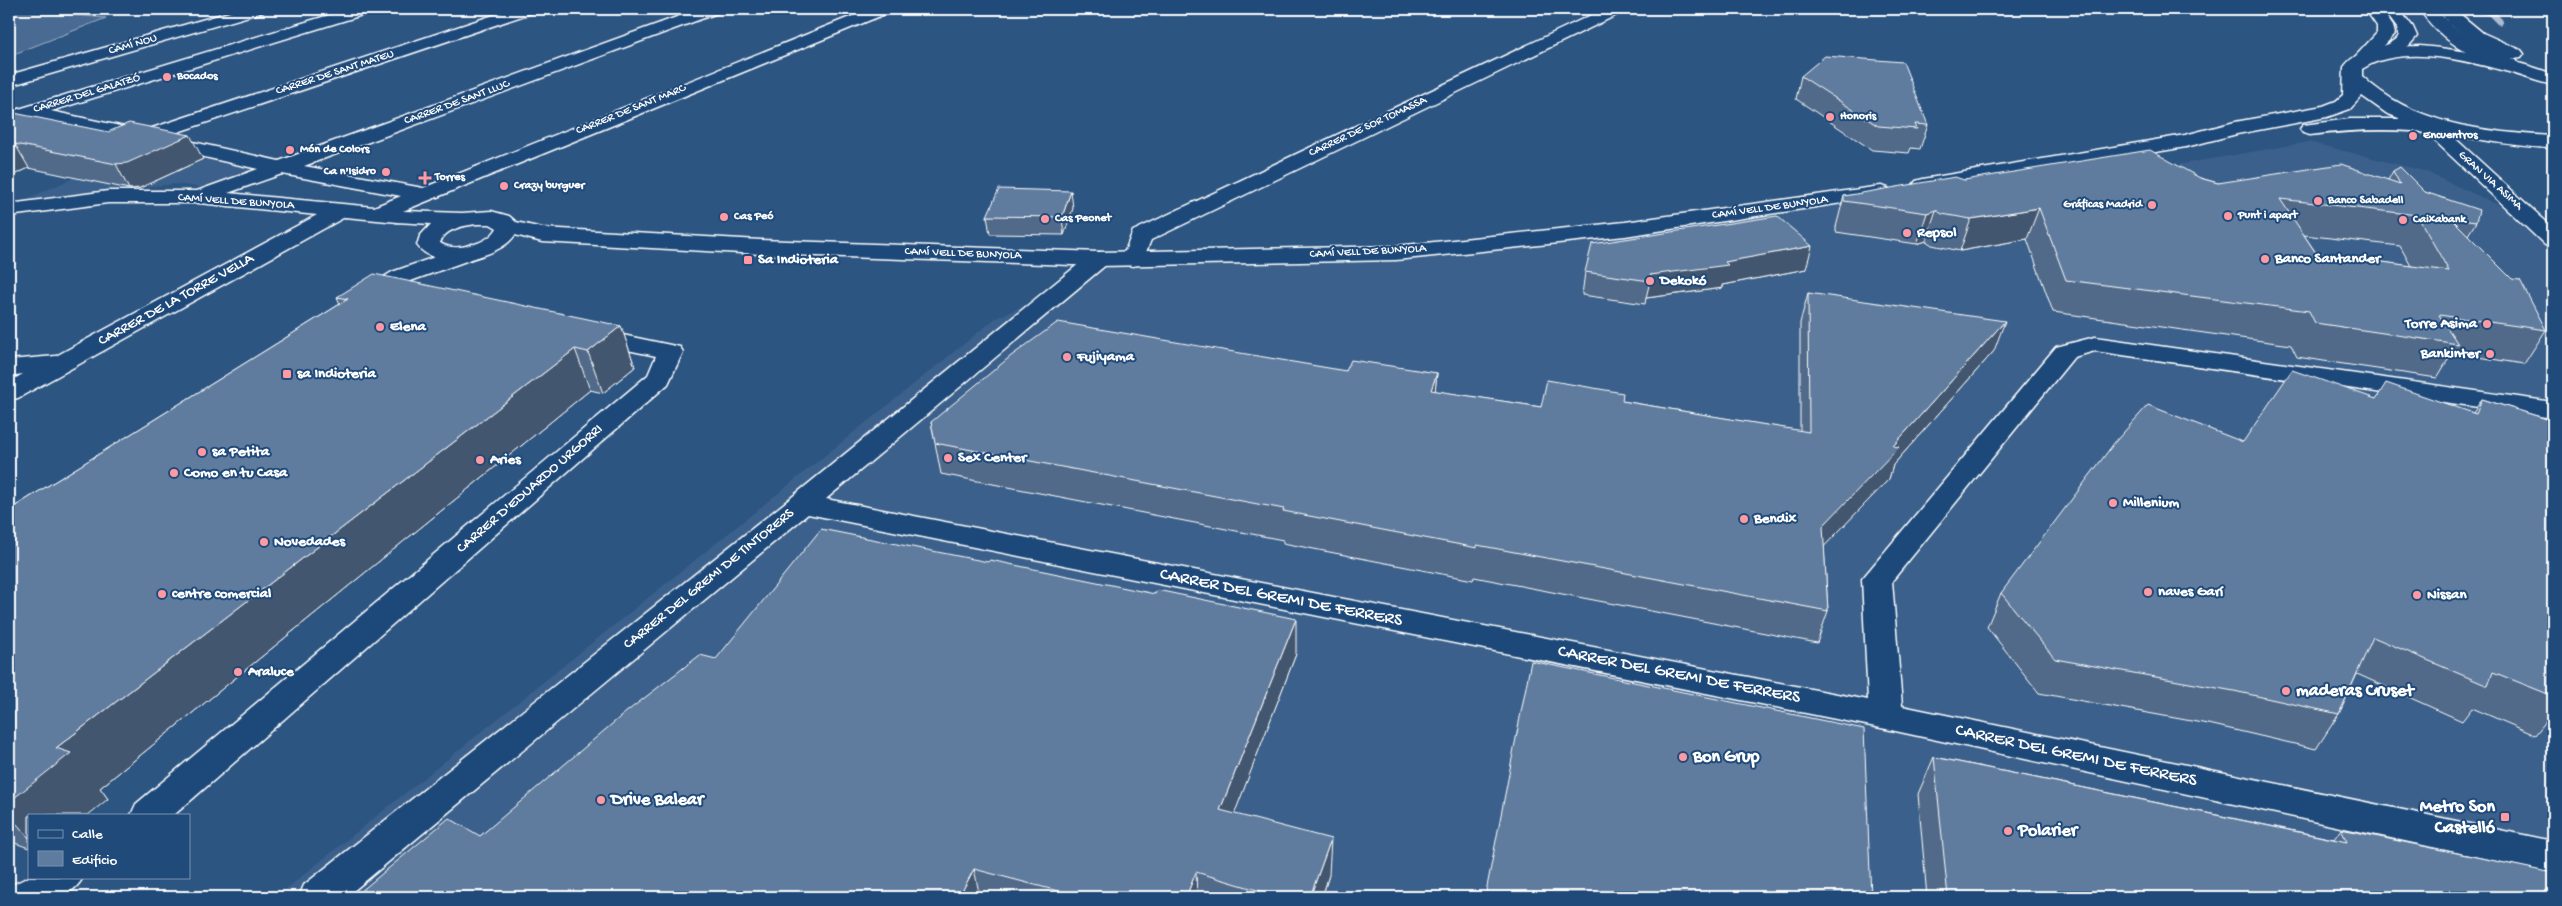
<svg xmlns="http://www.w3.org/2000/svg" width="2562" height="906" font-family="'Gochi Hand',sans-serif">
  <style>
    .built { fill: #3b618b }
    .green { fill: #486b92; stroke: #a4b5c8 }
    .lines { fill: none; stroke-linecap: round; stroke-linejoin: round }
    .stream { stroke: #acbcce; stroke-width: 7 }
    .minor-casing { stroke: #fff; stroke-width: 3 }
    .major-casing { stroke: #fff; stroke-width: 3 }
    .highway-casing { stroke: #fff; stroke-width: 3 }
    .minor { fill: #1f4a7a; fill-rule: evenodd }
    .major { fill: #1f4a7a; fill-rule: evenodd }
    .highway { fill: #1f4a7a; fill-rule: evenodd }
    .wall { fill: #516b89; stroke: #fff; fill-rule: evenodd }
    .shaded-wall { fill: #42576f; stroke: #fff }
    .building { fill: #5e7c9f; stroke: #fff; fill-rule: evenodd }
    .poi-dot { fill: #ff9aa2; stroke: #1f4a7a; stroke-width: 2 }
    .labels { text-anchor: middle; dominant-baseline: central; stroke-width: 4; stroke-linejoin: round; paint-order: stroke }
    .far-street-label { font-size: 12px; fill: #fff; stroke: #1f4a7a }
    .far-poi-label { font-size: 12px; font-weight: bold; fill: #fff; stroke: #1f4a7a; text-anchor: start }
    .poi-label { font-size: 15px; font-weight: bold; fill: #fff; stroke: #1f4a7a; text-anchor: start }
    .street-label { font-size: 15px; fill: #fff; stroke: #1f4a7a }
    .near-street-label { font-size: 18px; fill: #fff; stroke: #1f4a7a }
    .near-poi-label { font-size: 18px; font-weight: bold; fill: #fff; stroke: #1f4a7a; text-anchor: start }
  </style>
  <rect width="100%" height="100%" fill="#2c5582"/>
  <filter id="ink" filterUnits="userSpaceOnUse"><feTurbulence type="fractalNoise" baseFrequency=".02" numOctaves="2"/><feDisplacementMap in="SourceGraphic" scale="10" xChannelSelector="R" yChannelSelector="G"/><feConvolveMatrix kernelMatrix="1 2 1 2 8 2 1 2 1" color-interpolation-filters="sRGB"/></filter>
  <g filter="url(#ink)">
    <!-- built -->
    <g class="built">
      <polygon points="2309,142 2424,171 2553,230 2553,897 276,897 996,318 1112,266 1133,259 1396,253 1879,192 2022,192"/>
      <polygon points="142,147 257,170 208,188 174,184 27,199"/>
    </g>
    <!-- green -->
    <polygon class="green" points="9,9 12,9 106,18 9,56"/>
    <g class="lines">
      <!-- stream -->
      <polyline class="stream" points="2476,9 2490,12 2499,21"/>
      <defs>
        <g id="minor">
          <polygon points="240,9 265,9 263,12 9,86 9,75"/>
          <path d="M349,9H374L372,12L51,111L143,131L512,9H536L534,12L166,136L279,161L699,9H722L720,12L304,166L423,188L870,9H892L890,12L403,211L409,216L406,221L398,222L345,217L18,398L9,400V382L23,374L9,376V360L56,356L317,215L199,203H108L9,216V204L108,191H197L258,169L29,118L9,124V112ZM282,174L401,196L374,207L228,193Z"/>
          <polygon points="1604,9 1625,9 1623,12 1151,240 1141,264 1133,266 1125,264 1122,259 1133,231"/>
          <path d="M2383,9H2399L2413,27L2417,36C2407,49 2394,61 2377,57L2374,53C2380,44 2392,46 2399,36L2397,28Z"/>
          <polygon points="2407,109 2447,131 2553,228 2553,247 2545,245 2433,139 2400,119 2397,115 2400,111"/>
          <polygon points="472,244 480,246 483,251 480,256 408,282 374,303 366,305 358,303 354,298 358,293 392,272"/>
          <polygon points="1099,252 1107,254 1110,259 1107,264 826,499 1868,700 1862,579 2056,347 2095,337 2553,402 2553,418 2095,351 2074,357 1892,581 1902,706 2553,841 2553,873 1886,729 808,514 346,897 299,897 304,885 792,497 1091,254"/>
          <polygon points="589,328 680,347 683,352 668,384 174,815 131,815 136,804 648,375 656,356 580,340 577,335 580,330"/>
          <path d="M29,877H83C69,905 36,897 9,897L12,885Z"/>
        </g>
        <g id="major">
          <path d="M2437,9H2454L2483,33L2521,50L2524,54L2521,58C2496,64 2450,29 2437,9Z"/>
          <path d="M2420,46C2465,50 2510,58 2553,74V85C2537,82 2521,75 2505,71C2463,60 2401,44 2362,69V76C2413,125 2486,132 2553,136V148C2512,147 2473,137 2432,133C2391,128 2351,130 2310,135L2303,133L2300,129L2303,125L2350,119H2401L2386,113L2362,96L2350,109L2327,117L2237,134L2186,147L1923,191L1916,189L1913,185L1916,181L1923,179L2185,135L2235,122L2323,106L2336,101L2343,95L2344,67C2359,45 2396,47 2420,46Z"/>
          <path d="M1881,186L1888,188L1892,192L1888,196L1625,236L1396,260L1099,266L760,254L542,242L515,235C499,259 435,272 417,245L420,236L431,224L396,222L393,217L396,212L404,211L462,213L491,211L509,216L516,222L542,228L760,240L1099,252L1396,246L1625,222ZM478,224H490L497,228C489,244 455,253 440,243C444,229 465,225 478,224Z"/>
        </g>
        <g id="highway">
          <polygon points="2365,9 2381,9 2393,26 2395,34 2368,63 2356,63 2353,59 2377,33 2377,26"/>
          <path d="M2419,9H2436C2458,36 2484,48 2516,60L2519,64L2516,68L2510,69C2473,60 2441,41 2419,9Z"/>
        </g>
      </defs>
      <!-- minor casing -->
      <use href="#minor" class="minor-casing"/>
      <!-- major casing -->
      <use href="#major" class="major-casing"/>
      <!-- highway casing -->
      <use href="#highway" class="highway-casing"/>
      <!-- minor -->
      <use href="#minor" class="minor"/>
      <!-- major -->
      <use href="#major" class="major"/>
      <!-- highway -->
      <use href="#highway" class="highway"/>
    </g>
    <!-- wall -->
    <g class="wall">
      <polygon points="1801,76 1928,125 1920,149 1911,148 1909,153 1872,150 1796,99"/>
      <polygon points="9,112 203,159 140,188 129,189 29,168 9,177"/>
      <path d="M2393,171L2425,192L2476,222L2468,235L2546,330L2524,364L2452,353L2437,378L2297,357L2291,345L2053,312L2027,239L1960,251L1932,245L1926,241L1917,244L1836,232V227L1844,196L1964,180L2200,178L2218,183L2388,180ZM2304,235L2400,246L2411,266L2316,253Z"/>
      <polygon points="1073,208 1064,235 990,234 987,216"/>
      <polygon points="1806,269 1723,285 1723,288 1646,298 1645,304 1582,295 1585,272"/>
      <polygon points="1808,293 1994,351 1893,465 1889,479 1824,546 1828,611 1817,643 1474,577 1473,580 1283,543 1283,540 941,474 931,422 1346,371 1437,373 1435,391 1541,407 1622,401 1800,431 1800,323"/>
      <polygon points="337,297 621,326 635,367 603,393 590,390 100,788 108,799 29,815 29,848 9,841 9,510 340,304"/>
      <polygon points="2376,399 2473,413 2482,399 2553,421 2553,723 2547,720 2535,735 2472,708 2462,721 2357,674 2339,714 2316,749 2213,725 2039,693 1987,627 2001,593 2243,442"/>
      <polygon points="1155,594 1296,654 1234,814 1329,875 1322,897 354,897 480,836 716,659"/>
      <polygon points="1934,757 2334,839 2341,829 2553,897 1927,897 1918,794"/>
    </g>
    <!-- shaded-wall -->
    <g class="shaded-wall">
      <polygon points="190,135 203,159 140,188 129,189 116,164"/>
      <polygon points="15,144 29,168 9,177 9,147"/>
      <polygon points="1071,191 1073,208 1064,235 1062,217"/>
      <polygon points="2039,208 2027,239 1960,251 1971,219"/>
      <polygon points="1936,210 1926,241 1917,244 1927,213"/>
      <polygon points="1812,246 1806,269 1723,285 1723,288 1646,298 1650,281 1650,275"/>
      <polygon points="2005,321 1994,351 1893,465 1889,479 1813,558 1823,526 1893,446"/>
      <polygon points="621,326 635,367 603,393 588,352"/>
      <polygon points="575,349 590,390 100,788 108,799 88,815 29,815 29,838 9,815 9,802 56,748"/>
      <polygon points="1437,373 1434,403 1431,390"/>
      <polygon points="1296,619 1296,654 1222,846 1220,810"/>
      <polygon points="1331,839 1329,875 1322,897 1310,897"/>
      <polygon points="974,869 980,897 959,897"/>
      <polygon points="1196,872 1197,897 1186,897"/>
    </g>
    <!-- building -->
    <g class="building">
      <polygon points="1825,56 1903,62 1928,125 1915,124 1917,129 1878,126 1801,76"/>
      <polygon points="9,112 108,132 129,123 190,135 127,163 116,164 15,144 9,147"/>
      <path d="M2150,150L2200,178L2218,183L2341,164L2400,184L2393,171L2400,167L2425,192L2479,210L2476,222L2452,219L2512,279L2520,280L2546,330L2439,315L2458,344L2315,323L2309,311L2066,280L2039,208L1971,219L1942,214L1936,210L1927,213L1844,201V196L1955,177L1964,180ZM2280,199L2417,215L2449,271L2316,253Z"/>
      <polygon points="999,189 1071,191 1062,217 987,216"/>
      <polygon points="1777,216 1812,246 1725,262 1728,265 1650,275 1650,281 1585,272 1592,244"/>
      <polygon points="374,274 621,326 588,352 575,349 56,748 71,753 9,802 9,510 348,299 337,297"/>
      <polygon points="1808,293 2005,321 1893,446 1899,447 1823,526 1828,611 1477,545 1477,548 1283,511 1284,509 935,443 931,422 1011,356 1058,322 1346,371 1351,360 1437,373 1431,390 1541,407 1547,380 1623,393 1622,401 1809,432"/>
      <polygon points="2292,370 2376,399 2386,383 2476,414 2482,399 2553,421 2553,696 2493,672 2488,686 2373,637 2339,714 2234,691 2055,659 2001,593 2115,442 2148,405 2243,442"/>
      <polygon points="821,529 988,562 990,560 1155,594 1157,590 1296,619 1220,810 1331,839 1310,897 1281,897 1196,872 1186,897 1081,897 974,869 959,897 354,897 449,818 480,836 625,713 700,655 716,659"/>
      <polygon points="1531,661 1864,729 1871,897 1485,897"/>
      <polygon points="1934,757 2347,842 2341,829 2553,873 2553,897 1948,897"/>
    </g>
  </g>
  <!-- markers -->
  <g class="poi-dot">
    <circle cx="167" cy="77" r="5"/>
    <circle cx="1830" cy="117" r="5"/>
    <circle cx="2413" cy="136" r="5"/>
    <circle cx="290" cy="150" r="5"/>
    <circle cx="386" cy="172" r="5"/>
    <path d="M422.5 170.5h5v5h5v5h-5v5h-5v-5h-5v-5h5z"/>
    <circle cx="504" cy="186" r="5"/>
    <circle cx="2318" cy="201" r="5"/>
    <circle cx="2152" cy="205" r="5"/>
    <circle cx="2228" cy="216" r="5"/>
    <circle cx="724" cy="217" r="5"/>
    <circle cx="1045" cy="219" r="5"/>
    <circle cx="2403" cy="220" r="5"/>
    <circle cx="1907" cy="233" r="5"/>
    <circle cx="2265" cy="259" r="5"/>
    <rect x="743" y="255" width="10" height="10" rx="2.5"/>
    <circle cx="1650" cy="281" r="5"/>
    <circle cx="2487" cy="324" r="5"/>
    <circle cx="380" cy="327" r="5"/>
    <circle cx="2490" cy="354" r="5"/>
    <circle cx="1067" cy="357" r="5"/>
    <rect x="282" y="369" width="10" height="10" rx="2.5"/>
    <circle cx="202" cy="452" r="5"/>
    <circle cx="948" cy="458" r="5"/>
    <circle cx="480" cy="460" r="5"/>
    <circle cx="174" cy="473" r="5"/>
    <circle cx="2113" cy="503" r="5"/>
    <circle cx="1744" cy="519" r="5"/>
    <circle cx="264" cy="542" r="5"/>
    <circle cx="2148" cy="592" r="5"/>
    <circle cx="162" cy="594" r="5"/>
    <circle cx="2417" cy="595" r="5"/>
    <circle cx="238" cy="672" r="5"/>
    <circle cx="2286" cy="691" r="5"/>
    <circle cx="1683" cy="757" r="5"/>
    <circle cx="601" cy="800" r="5"/>
    <rect x="2500" y="812" width="10" height="10" rx="2.5"/>
    <circle cx="2008" cy="831" r="5"/>
  </g>
  <g class="labels">
    <!-- far-street labels -->
    <g class="far-street-label">
      <text transform="translate(133 45) rotate(-16)">CAMÍ NOU</text>
      <text transform="translate(335 73) rotate(-18)">CARRER DE SANT MATEU</text>
      <text transform="translate(87 94) rotate(-17)">CARRER DEL GALATZÓ</text>
      <text transform="translate(457 103) rotate(-20)">CARRER DE SANT LLUC</text>
      <text transform="translate(631 110) rotate(-22)">CARRER DE SANT MARC</text>
      <text transform="translate(1368 127) rotate(-25)">CARRER DE SOR TOMASSA</text>
      <text transform="translate(2490 181) rotate(42)">GRAN VIA ASIMA</text>
      <text transform="translate(236 202) rotate(4)">CAMÍ VELL DE BUNYOLA</text>
      <text transform="translate(1770 208) rotate(-8)">CAMÍ VELL DE BUNYOLA</text>
      <text transform="translate(1368 252) rotate(-3)">CAMÍ VELL DE BUNYOLA</text>
      <text transform="translate(963 254) rotate(2)">CAMÍ VELL DE BUNYOLA</text>
    </g>
    <!-- far-poi labels -->
    <g class="far-poi-label">
      <text x="177" y="77">Bocados</text>
      <text x="1840" y="117">Honoris</text>
      <text x="2423" y="136">Encuentros</text>
      <text x="300" y="150">Món de Colors</text>
      <text x="376" y="172" text-anchor="end">Ca n'Isidro</text>
      <text x="435" y="178">Torres</text>
      <text x="514" y="186">Crazy burguer</text>
      <text x="2328" y="201">Banco Sabadell</text>
      <text x="2142" y="205" text-anchor="end">Gráficas Madrid</text>
      <text x="2238" y="216">Punt i apart</text>
      <text x="734" y="217">Cas Peó</text>
      <text x="1055" y="219">Cas Peonet</text>
      <text x="2413" y="220">Caixabank</text>
    </g>
    <!-- poi labels -->
    <g class="poi-label">
      <text x="1917" y="233">Repsol</text>
      <text x="2275" y="259">Banco Santander</text>
      <text x="758" y="260">Sa Indioteria</text>
      <text x="1660" y="281">Dekokó</text>
      <text x="2477" y="324" text-anchor="end">Torre Asima</text>
      <text x="390" y="327">Elena</text>
      <text x="2480" y="354" text-anchor="end">Bankinter</text>
      <text x="1077" y="357">Fujiyama</text>
      <text x="297" y="374">sa Indioteria</text>
      <text x="212" y="452">sa Petita</text>
      <text x="958" y="458">Sex Center</text>
      <text x="490" y="460">Aries</text>
      <text x="184" y="473">Como en tu Casa</text>
      <text x="2123" y="503">Millenium</text>
      <text x="1754" y="519">Bendix</text>
      <text x="274" y="542">Novedades</text>
      <text x="2158" y="592">naves Garí</text>
      <text x="172" y="594">centre comercial</text>
      <text x="2427" y="595">Nissan</text>
      <text x="248" y="672">Araluce</text>
    </g>
    <!-- street labels -->
    <g class="street-label">
      <text transform="translate(176 300) rotate(-29)">CARRER DE LA TORRE VELLA</text>
      <text transform="translate(530 489) rotate(-41)">CARRER D'EDUARDO URGORRI</text>
      <text transform="translate(709 579) rotate(-39)">CARRER DEL GREMI DE TINTORERS</text>
    </g>
    <!-- near-street labels -->
    <g class="near-street-label">
      <text transform="translate(1281 598) rotate(11)">CARRER DEL GREMI DE FERRERS</text>
      <text transform="translate(1679 675) rotate(11)">CARRER DEL GREMI DE FERRERS</text>
      <text transform="translate(2076 756) rotate(12)">CARRER DEL GREMI DE FERRERS</text>
    </g>
    <!-- near-poi labels -->
    <g class="near-poi-label">
      <text x="2296" y="691">maderas Cruset</text>
      <text x="1693" y="757">Bon Grup</text>
      <text x="611" y="800">Drive Balear</text>
      <text x="2495" y="807" text-anchor="end">Metro Son<tspan x="2495" dy="21">Castelló</tspan></text>
      <text x="2018" y="831">Polarier</text>
    </g>
  </g>
  <!-- margin -->
  <rect width="2562" height="906" fill="none" stroke="#1f4a7a" stroke-width="30"/>
  <rect x="15" y="15" width="2532" height="876" fill="none" stroke="#fff" stroke-width="2" filter="url(#ink)"/>
  <!-- legend -->
  <rect x="28" y="814" width="162" height="65" fill="#1f4a7a" stroke="#7992af"/>
  <rect x="38" y="830" width="25" height="8" fill="#1f4a7a" stroke="#7992af"/>
  <text x="72" y="838" font-size="15" fill="#ffffff">Calle</text>
  <rect x="38" y="851" width="25" height="15" fill="#5e7c9f" stroke="#7992af"/>
  <text x="72" y="864" font-size="15" fill="#ffffff">Edificio</text>
</svg>
